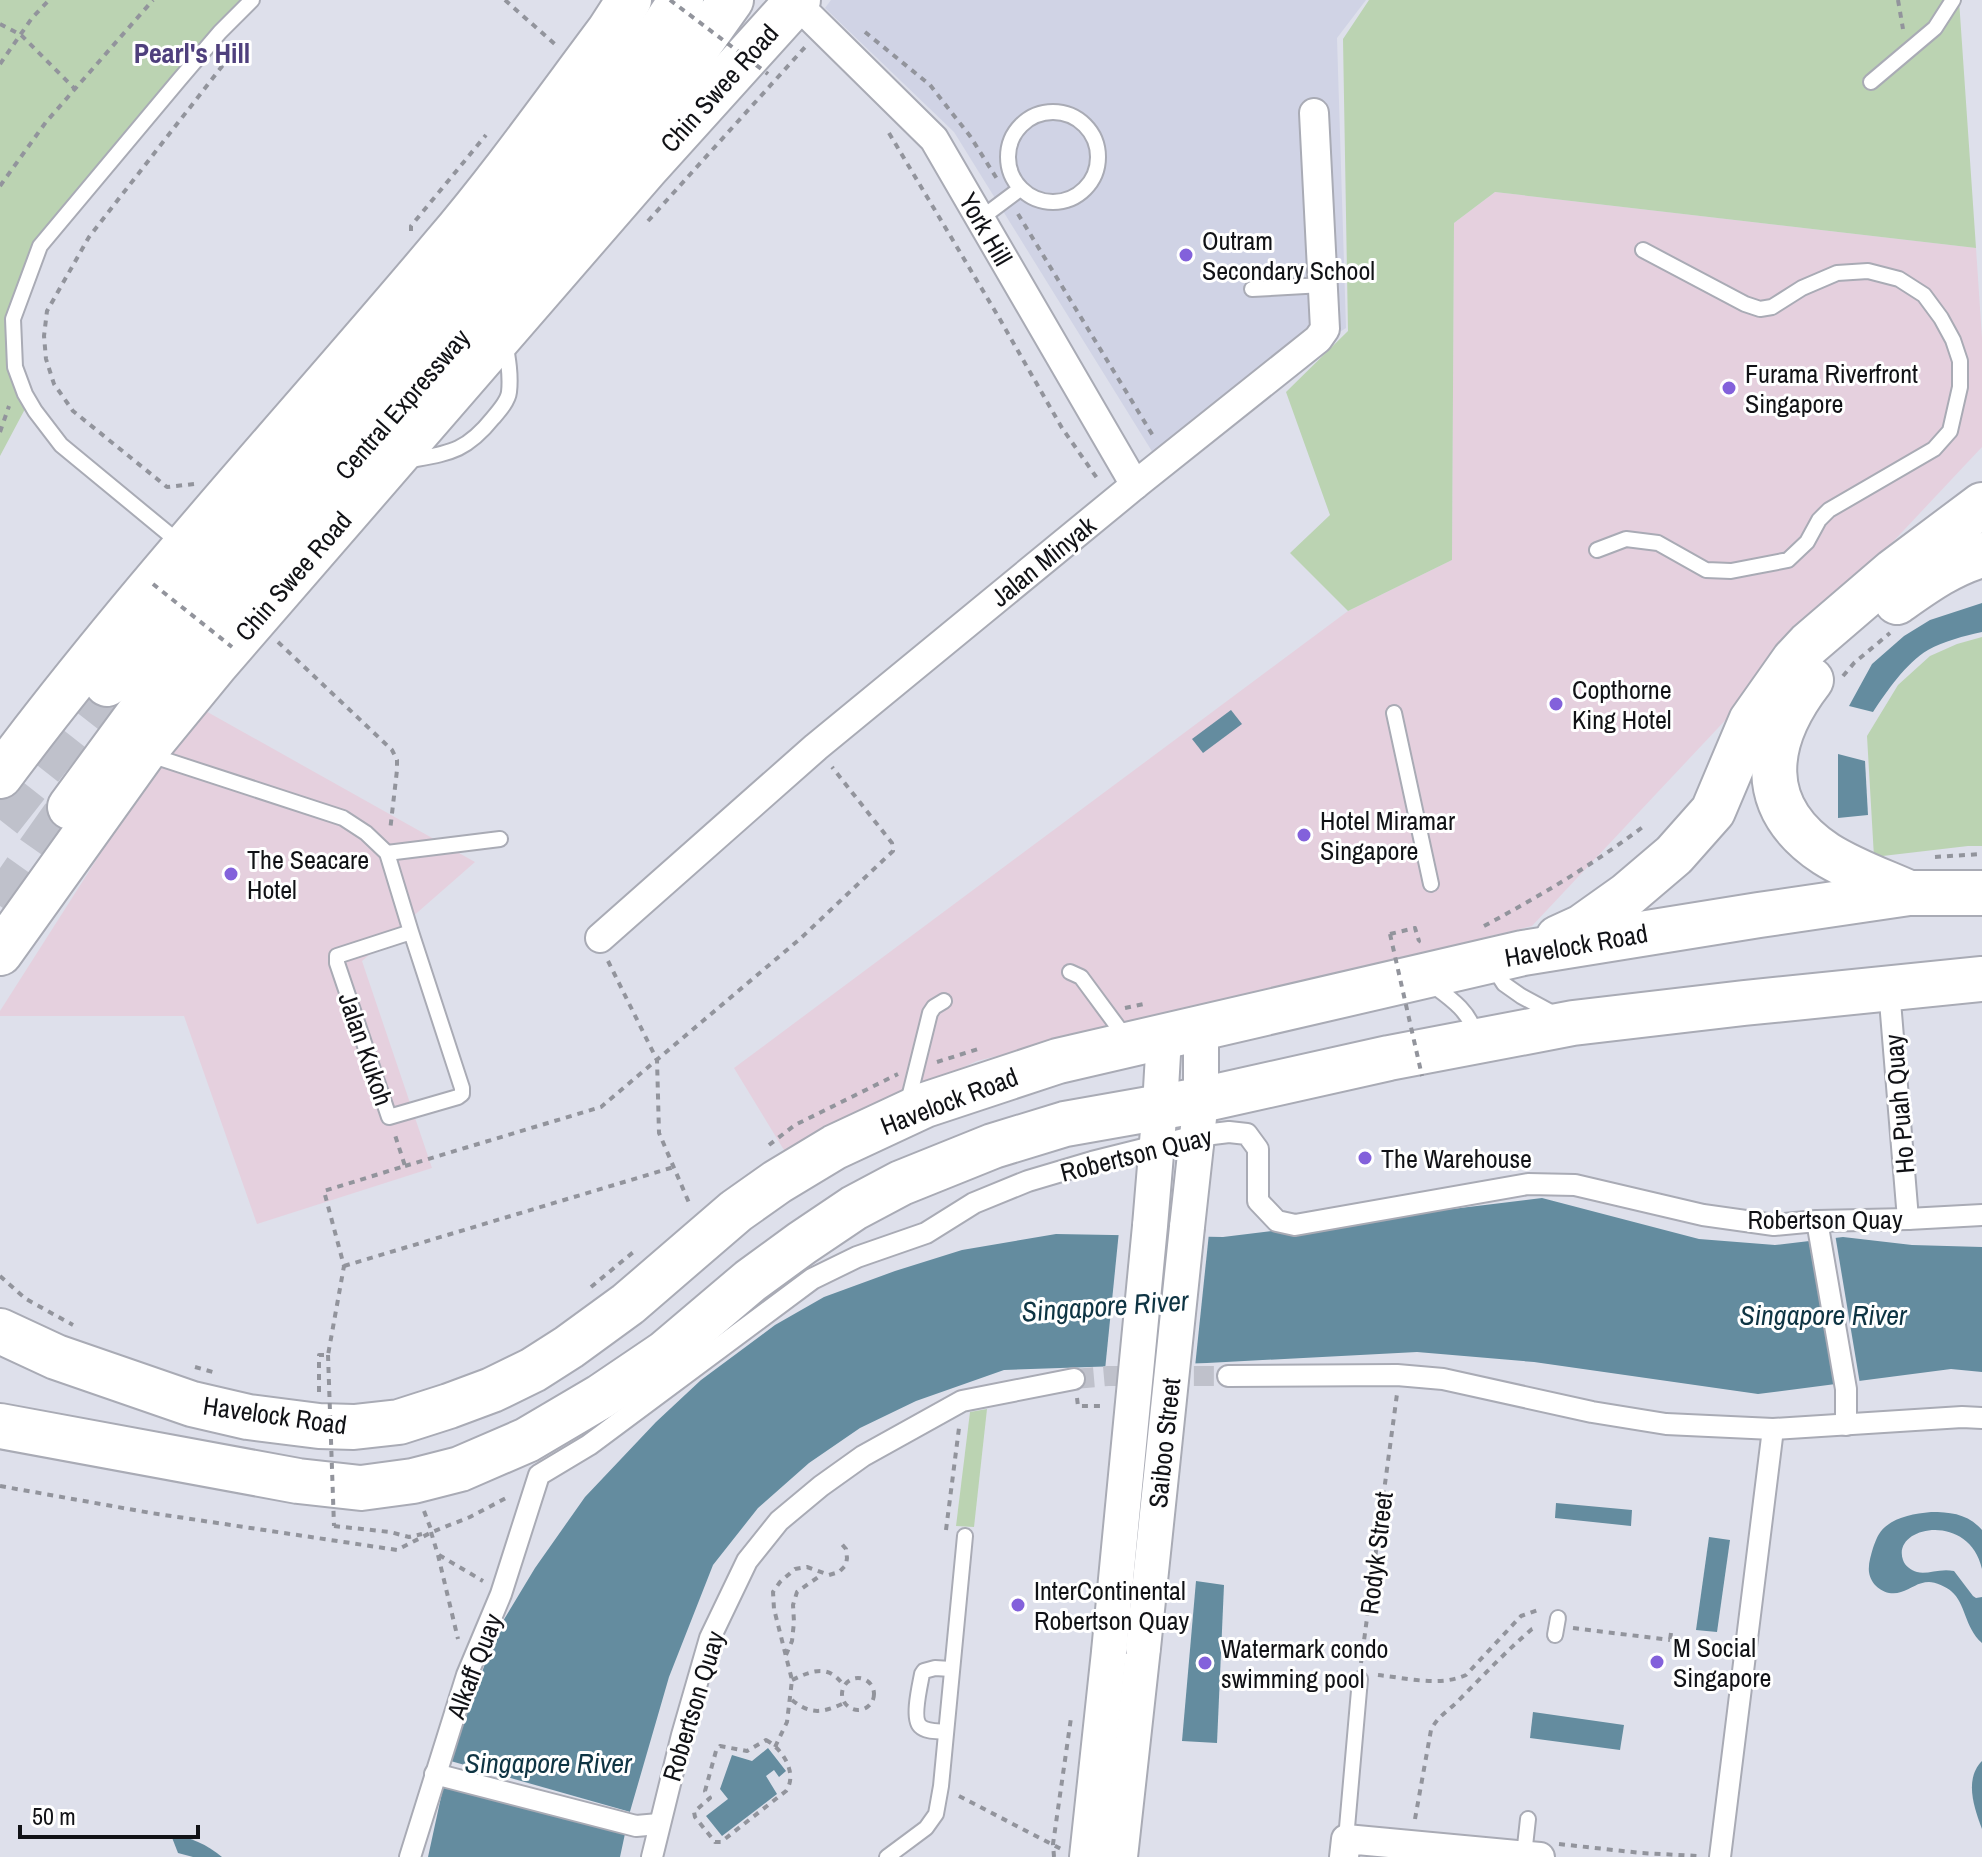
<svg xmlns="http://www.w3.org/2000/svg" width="1982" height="1857" font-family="'Archivo Narrow',sans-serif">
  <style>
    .commercial { fill: #e5d0de }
    .built { fill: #d0d3e5 }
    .green { fill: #bbd3b2 }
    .water { fill: #648c9f }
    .pier { fill: #dee0eb }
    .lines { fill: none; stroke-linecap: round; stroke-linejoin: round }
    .pedestrian-tunnel { stroke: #bfc1cb; stroke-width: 20; stroke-dasharray: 20 10; stroke-linecap: butt }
    .motorway-tunnel { stroke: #bfc1cb; stroke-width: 44; stroke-dasharray: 44 22; stroke-linecap: butt }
    .service-casing { stroke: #a9abb5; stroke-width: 18 }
    .pedestrian-casing { stroke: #a9abb5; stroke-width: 24 }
    .minor-casing { stroke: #a9abb5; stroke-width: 32 }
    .tertiary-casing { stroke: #a9abb5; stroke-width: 38 }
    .primary-casing { stroke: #a9abb5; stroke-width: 48 }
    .motorway-casing { stroke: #a9abb5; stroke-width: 48 }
    .path { stroke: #92949c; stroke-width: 4; stroke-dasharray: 6 6; stroke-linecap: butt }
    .service { stroke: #fff; stroke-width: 14 }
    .pedestrian { stroke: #fff; stroke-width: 20 }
    .minor { stroke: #fff; stroke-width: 28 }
    .tertiary { stroke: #fff; stroke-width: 34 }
    .primary { stroke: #fff; stroke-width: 44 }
    .motorway { stroke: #fff; stroke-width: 44 }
    .tertiary-bridge-casing { stroke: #a9abb5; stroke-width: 38; stroke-linecap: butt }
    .path-bridge { stroke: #92949c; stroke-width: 4; stroke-dasharray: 6 6; stroke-linecap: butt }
    .tertiary-bridge { stroke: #fff; stroke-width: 34 }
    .poi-dot { fill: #8361db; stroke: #fff; stroke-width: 3 }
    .labels { text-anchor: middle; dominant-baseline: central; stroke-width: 6; stroke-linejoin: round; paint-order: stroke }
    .street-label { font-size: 26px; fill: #111216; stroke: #fff }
    .poi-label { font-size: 26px; fill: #111216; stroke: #fff; text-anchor: start }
    .neighbourhood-label { font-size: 28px; font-weight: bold; fill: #4f407d; stroke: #fff }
    .water-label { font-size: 28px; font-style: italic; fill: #0e3443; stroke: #fff }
  </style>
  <rect width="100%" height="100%" fill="#dee0eb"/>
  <!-- commercial -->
  <g class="commercial">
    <polygon points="1495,192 1976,248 1982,338 1982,447 1532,926 977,1061 784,1150 734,1068 1348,611 1452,560 1454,223"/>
    <polygon points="195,705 475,862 362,961 432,1168 257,1224 184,1016 0,1016 0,1011"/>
  </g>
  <!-- built -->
  <polygon class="built" points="831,0 1366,0 1337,38 1346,328 1153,453 954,132 825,8"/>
  <!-- green -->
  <g class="green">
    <polygon points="0,0 244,0 191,55 49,224 20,276 7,312 7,353 25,409 0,456"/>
    <polygon points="1369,0 1959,0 1976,248 1495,192 1454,223 1452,560 1348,611 1290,553 1330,515 1286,392 1348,331 1343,39"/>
    <polygon points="1982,637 1982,846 1968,846 1874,857 1867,736 1898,685 1930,656 1957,644"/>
    <polygon points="987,1409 974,1527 956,1526 970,1412"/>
  </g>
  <!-- water -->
  <g class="water">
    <path d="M1982,603V632C1964,636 1944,641 1928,650C1906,663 1887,691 1873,712L1849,706L1872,664L1904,636L1930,620Z"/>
    <polygon points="1231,710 1242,724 1203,753 1192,739"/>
    <polygon points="1838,754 1865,761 1868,815 1838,818"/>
    <polygon points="1542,1198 1699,1239 1775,1245 1843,1237 1912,1245 1982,1247 1982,1372 1951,1369 1758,1394 1534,1362 1417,1352 1207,1363 1004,1370 916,1401 860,1428 809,1463 758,1508 713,1565 669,1677 629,1815 620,1857 428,1857 448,1765 497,1631 535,1568 585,1497 656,1422 701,1380 775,1325 824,1297 895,1271 962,1250 1056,1234 1223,1237"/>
    <polygon points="1556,1503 1632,1510 1631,1526 1555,1518"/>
    <path d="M1931,1512C1951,1512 1968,1514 1982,1530V1569C1969,1511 1891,1526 1903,1560C1905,1566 1911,1570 1917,1572C1927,1575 1939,1568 1954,1571L1973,1596L1976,1598L1982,1597V1643C1964,1627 1966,1603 1951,1591C1947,1587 1935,1582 1929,1582C1918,1582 1911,1589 1901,1592C1887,1597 1871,1587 1869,1572C1868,1564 1871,1555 1873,1548C1876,1540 1878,1533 1885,1527C1898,1516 1914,1514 1931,1512Z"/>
    <polygon points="1709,1537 1730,1540 1717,1632 1696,1630"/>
    <polygon points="1196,1581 1224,1585 1217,1743 1182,1741"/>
    <polygon points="1533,1712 1624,1725 1620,1750 1530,1738"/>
    <polygon points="768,1748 786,1771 779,1777 774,1770 766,1776 777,1794 722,1836 706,1816 728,1799 720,1789 732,1755 752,1761"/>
    <path d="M1982,1761V1829C1974,1808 1964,1779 1982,1761Z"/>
    <path d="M171,1835C189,1836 208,1845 222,1857H193L178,1853Z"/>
  </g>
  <!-- pier -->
  <g class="pier">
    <polygon points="1119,1231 1209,1233 1195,1367 1105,1370"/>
    <polygon points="1835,1234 1860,1384 1836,1387 1808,1237"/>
    <polygon points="447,1760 634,1813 629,1834 441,1779"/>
  </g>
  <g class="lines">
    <!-- pedestrian-tunnel -->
    <polyline class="pedestrian-tunnel" points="1074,1379 1108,1376 1228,1376"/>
    <!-- motorway-tunnel -->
    <g class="motorway-tunnel">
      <polyline points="0,820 107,684"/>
      <polyline points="0,906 70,807"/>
    </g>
    <defs>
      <g id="service">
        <polyline points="1871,82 1935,28 1953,0"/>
        <circle cx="1053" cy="157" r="45"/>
        <polyline points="980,219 1020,189"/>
        <polyline points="1252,289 1323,285"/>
        <path d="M406,461C448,453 465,453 493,418C499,411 508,401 509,392C511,375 508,358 505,342"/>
        <polyline points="181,544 61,445 35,411 25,394 15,367 13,319 40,246 179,80 220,32 252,0"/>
        <polyline points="1597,550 1626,539 1658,543 1706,570 1731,571 1757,566 1788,560 1807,542 1819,520 1829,510 1934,449 1950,431 1960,387 1960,361 1953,340 1941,318 1924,295 1899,279 1868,271 1837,273 1802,288 1772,307 1760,309 1745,304 1643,250"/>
        <polyline points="1394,713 1431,884"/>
        <polyline points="147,754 343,818 366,833 387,853 411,932 462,1088 462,1094 458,1097 389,1117 337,963 337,956 411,932"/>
        <polyline points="387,853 500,839"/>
        <polyline points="1493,967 1504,984 1521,996 1558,1016"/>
        <polyline points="1070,972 1081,977 1126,1038"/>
        <path d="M1431,984C1450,998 1470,1011 1476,1036"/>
        <polyline points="907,1106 930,1013 934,1007 944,1001"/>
        <polyline points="1555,1635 1558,1618"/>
        <path d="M946,1732C938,1731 926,1732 920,1726C912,1718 920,1685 922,1674L924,1671L935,1668L951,1669"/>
        <polyline points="1346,1839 1360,1679"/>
        <polyline points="1524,1855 1528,1819"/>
        <polyline points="887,1857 926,1828 936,1814 941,1786 965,1536"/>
      </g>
      <g id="pedestrian">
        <polyline points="1889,989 1908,1219"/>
        <polyline points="1817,1221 1846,1389 1846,1425"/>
        <polyline points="1228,1376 1397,1375 1443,1379 1592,1412 1666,1424 1773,1429 1962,1417 1982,1418"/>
        <polyline points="435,1774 636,1826 659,1824"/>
        <polyline points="410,1857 467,1675 501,1594 539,1475 589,1445 812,1279 857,1257 926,1233 974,1203 1028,1181 1092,1162 1196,1136 1229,1132 1247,1134 1258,1149 1258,1201 1277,1221 1295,1225 1528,1184 1575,1185 1703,1215 1774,1225 1817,1221 1908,1219 1982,1215"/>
        <polyline points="652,1857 682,1735 710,1638 747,1561 779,1521 821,1486 863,1456 962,1401 1074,1379"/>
        <polyline points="1720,1857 1773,1429"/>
      </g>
      <g id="minor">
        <polyline points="796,3 934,139 1135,485"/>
        <polyline points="600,938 816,747 1135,485 1318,339 1325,329 1314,113"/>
        <polyline points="1344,1857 1346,1839 1540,1857"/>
      </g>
      <g id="tertiary">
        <polyline points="1150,1226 1160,1106 1164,1037"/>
        <polyline points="1187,1227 1201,1100 1201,1028"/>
        <polyline points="1087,1857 1109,1652"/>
        <polyline points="1120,1857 1143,1648"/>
      </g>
      <g id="primary">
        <path d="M1897,602C1924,583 1950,564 1982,555"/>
        <path d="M1811,680C1764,741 1755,807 1826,854C1851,870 1882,881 1909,893"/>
        <path d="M0,776C138,591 295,423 443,247C502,178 555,103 609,31L629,0"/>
        <polyline points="1558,938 1582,927 1627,895 1674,855 1713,811 1751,721 1794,660 1809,644 1894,571 1982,505"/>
        <polyline points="0,953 143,753 216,664 646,168 798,0"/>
        <polyline points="0,1331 56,1357 192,1404 248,1417 319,1426 354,1427 399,1422 449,1406 492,1390 533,1370 569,1347 628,1304 736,1211 777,1182 835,1147 925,1105 1058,1061 1523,953 1759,915 1909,893 1982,893"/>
        <polyline points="0,1426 298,1481 361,1488 413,1481 460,1469 527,1440 600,1397 665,1353 750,1281 802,1243 854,1208 901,1183 993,1146 1065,1124 1201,1100 1389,1058 1573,1023 1744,1003 1982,979"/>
      </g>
      <g id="motorway">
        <path d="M107,684C178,596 261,518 337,433C409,351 477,265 545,180C592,121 641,64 681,0"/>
        <polyline points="70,807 142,709 373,436 481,313 660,100 731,0"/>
      </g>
    </defs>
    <!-- service casing -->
    <use href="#service" class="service-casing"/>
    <!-- pedestrian casing -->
    <use href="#pedestrian" class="pedestrian-casing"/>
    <!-- minor casing -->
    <use href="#minor" class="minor-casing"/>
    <!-- tertiary casing -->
    <use href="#tertiary" class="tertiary-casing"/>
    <!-- primary casing -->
    <use href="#primary" class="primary-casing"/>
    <!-- motorway casing -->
    <use href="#motorway" class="motorway-casing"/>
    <!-- path -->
    <g class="path">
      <polyline points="505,0 557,46"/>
      <polyline points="1898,0 1903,29"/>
      <polyline points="0,24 21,35 74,88"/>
      <polyline points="865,32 930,85 970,136 999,182"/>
      <polyline points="0,64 32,18 49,0"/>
      <polyline points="889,133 998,316 1062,428 1099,481"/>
      <polyline points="0,186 46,122 153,0"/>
      <polyline points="1018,214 1155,439"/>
      <polyline points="648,221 806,46"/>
      <polyline points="411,231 411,226 486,135"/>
      <polyline points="0,432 9,406"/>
      <polyline points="194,484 167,487 73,411 54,384 46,359 44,336 47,311 89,237 223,65 222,57"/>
      <polyline points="278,642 392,750 397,760 397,770 390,831"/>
      <polyline points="1843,676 1854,663 1890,633"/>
      <polyline points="1935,857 1982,854"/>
      <path d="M1484,926C1540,896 1594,864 1644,826"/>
      <polyline points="1390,934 1415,928 1419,941 1418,942"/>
      <polyline points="608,961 657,1060 659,1133 690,1205"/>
      <polyline points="1125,1008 1148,1003"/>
      <polyline points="937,1062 978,1049"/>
      <polyline points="769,1145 795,1125 898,1074"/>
      <polyline points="405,1166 601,1107 801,938 893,851 892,843 832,767"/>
      <polyline points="344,1266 674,1167"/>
      <polyline points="0,1276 26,1299 73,1325"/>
      <polyline points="591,1287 637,1249"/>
      <polyline points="195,1367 213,1372"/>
      <polyline points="319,1392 319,1355 328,1355 344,1266 324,1191 405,1166 395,1135"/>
      <polyline points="1077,1398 1078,1406 1104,1406"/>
      <polyline points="0,1486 151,1513 397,1550 432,1532 470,1517 508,1497"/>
      <polyline points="424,1511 432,1532"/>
      <polyline points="334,1526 390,1532 409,1537 422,1534"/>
      <polyline points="946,1530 959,1428"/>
      <polyline points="431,1532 438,1555 458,1639"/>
      <polyline points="439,1555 483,1581"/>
      <polyline points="1573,1628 1670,1640"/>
      <polyline points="1671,1633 1670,1640 1684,1642"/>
      <polyline points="786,1655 792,1641 794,1622 793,1605 797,1592 821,1575"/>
      <polyline points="1361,1663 1397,1394"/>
      <path d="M1378,1675C1406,1678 1440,1687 1466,1675L1521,1616L1538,1610L1539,1613"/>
      <circle cx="858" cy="1694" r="16"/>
      <path d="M792,1680C813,1670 829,1664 844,1686"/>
      <path d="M792,1700C810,1715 823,1713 844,1703"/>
      <path d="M766,1740C783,1749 798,1774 786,1791L721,1842H715L695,1817L694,1812L710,1798L705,1791L716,1751L720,1746L747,1751Z"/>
      <polyline points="775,1747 787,1722 792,1680 774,1609 773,1592 780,1582 795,1569 807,1567 829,1575 839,1572 846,1565 847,1558 846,1549 840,1542"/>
      <polyline points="959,1796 1061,1849"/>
      <path d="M1415,1819L1431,1730C1437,1717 1447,1712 1457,1702C1482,1677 1505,1652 1532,1629L1537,1627"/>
      <polyline points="1559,1844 1641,1853 1698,1856"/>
      <polyline points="1054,1857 1053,1844 1071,1718"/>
    </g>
    <!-- service -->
    <use href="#service" class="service"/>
    <!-- pedestrian -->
    <use href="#pedestrian" class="pedestrian"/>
    <!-- minor -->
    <use href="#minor" class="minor"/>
    <!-- tertiary -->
    <use href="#tertiary" class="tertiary"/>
    <!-- primary -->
    <use href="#primary" class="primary"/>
    <!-- motorway -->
    <use href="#motorway" class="motorway"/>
    <defs>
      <g id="tertiary-bridge">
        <polyline points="1143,1648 1187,1227"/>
        <polyline points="1109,1652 1150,1226"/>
      </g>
    </defs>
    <!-- tertiary-bridge casing -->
    <use href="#tertiary-bridge" class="tertiary-bridge-casing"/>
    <!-- path-bridge -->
    <g class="path-bridge">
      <polyline points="670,0 768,74"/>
      <polyline points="153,584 232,647"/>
      <polyline points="1390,934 1422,1076"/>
      <polyline points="328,1355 334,1526"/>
    </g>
    <!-- tertiary-bridge -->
    <use href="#tertiary-bridge" class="tertiary-bridge"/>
  </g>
  <!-- markers -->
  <g class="poi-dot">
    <circle cx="1186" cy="255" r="8"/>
    <circle cx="1729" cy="388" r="8"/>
    <circle cx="1556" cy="704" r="8"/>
    <circle cx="1304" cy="835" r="8"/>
    <circle cx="231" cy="874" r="8"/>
    <circle cx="1365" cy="1158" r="8"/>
    <circle cx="1018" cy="1605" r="8"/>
    <circle cx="1657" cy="1662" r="8"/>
    <circle cx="1205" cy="1663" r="8"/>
  </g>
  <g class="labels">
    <!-- street labels -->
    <g class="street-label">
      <text transform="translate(719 88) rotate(-48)">Chin Swee Road</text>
      <text transform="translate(986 229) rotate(60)">York Hill</text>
      <text transform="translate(402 404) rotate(-49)">Central Expressway</text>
      <text transform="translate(1043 561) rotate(-39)">Jalan Minyak</text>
      <text transform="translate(293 576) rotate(-49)">Chin Swee Road</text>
      <text transform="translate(1576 945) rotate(-10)">Havelock Road</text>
      <text transform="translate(366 1049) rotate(71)">Jalan Kukoh</text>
      <text transform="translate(949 1101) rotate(-21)">Havelock Road</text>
      <text transform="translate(1899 1104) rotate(-95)">Ho Puah Quay</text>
      <text transform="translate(1136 1154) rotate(-14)">Robertson Quay</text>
      <text x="1825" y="1219">Robertson Quay</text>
      <text transform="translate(275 1415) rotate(8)">Havelock Road</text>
      <text transform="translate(1164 1443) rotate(-84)">Saiboo Street</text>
      <text transform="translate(1376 1553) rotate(-83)">Rodyk Street</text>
      <text transform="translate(474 1666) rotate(-69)">Alkaff Quay</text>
      <text transform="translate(693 1706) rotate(-73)">Robertson Quay</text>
    </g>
    <!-- poi labels -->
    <g class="poi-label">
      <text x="1202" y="240">Outram<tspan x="1202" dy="30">Secondary School</tspan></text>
      <text x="1745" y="373">Furama Riverfront<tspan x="1745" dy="30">Singapore</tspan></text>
      <text x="1572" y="689">Copthorne<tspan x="1572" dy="30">King Hotel</tspan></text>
      <text x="1320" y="820">Hotel Miramar<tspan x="1320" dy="30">Singapore</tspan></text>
      <text x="247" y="859">The Seacare<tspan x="247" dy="30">Hotel</tspan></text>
      <text x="1381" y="1158">The Warehouse</text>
      <text x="1034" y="1590">InterContinental<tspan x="1034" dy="30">Robertson Quay</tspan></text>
      <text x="1673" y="1647">M Social<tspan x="1673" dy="30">Singapore</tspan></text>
      <text x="1221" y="1648">Watermark condo<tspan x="1221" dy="30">swimming pool</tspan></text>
    </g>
    <!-- neighbourhood labels -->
    <g class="neighbourhood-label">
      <text x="192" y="53">Pearl's Hill</text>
    </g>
    <!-- water labels -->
    <g class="water-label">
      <text transform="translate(1105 1306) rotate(-4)">Singapore River</text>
      <text x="1823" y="1315">Singapore River</text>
      <text x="548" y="1763">Singapore River</text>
    </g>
  </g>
  <!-- scale -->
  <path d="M20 1825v12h178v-12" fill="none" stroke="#111216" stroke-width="4"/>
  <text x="32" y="1825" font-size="24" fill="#111216" stroke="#ffffff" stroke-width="6" paint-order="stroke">50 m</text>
</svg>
